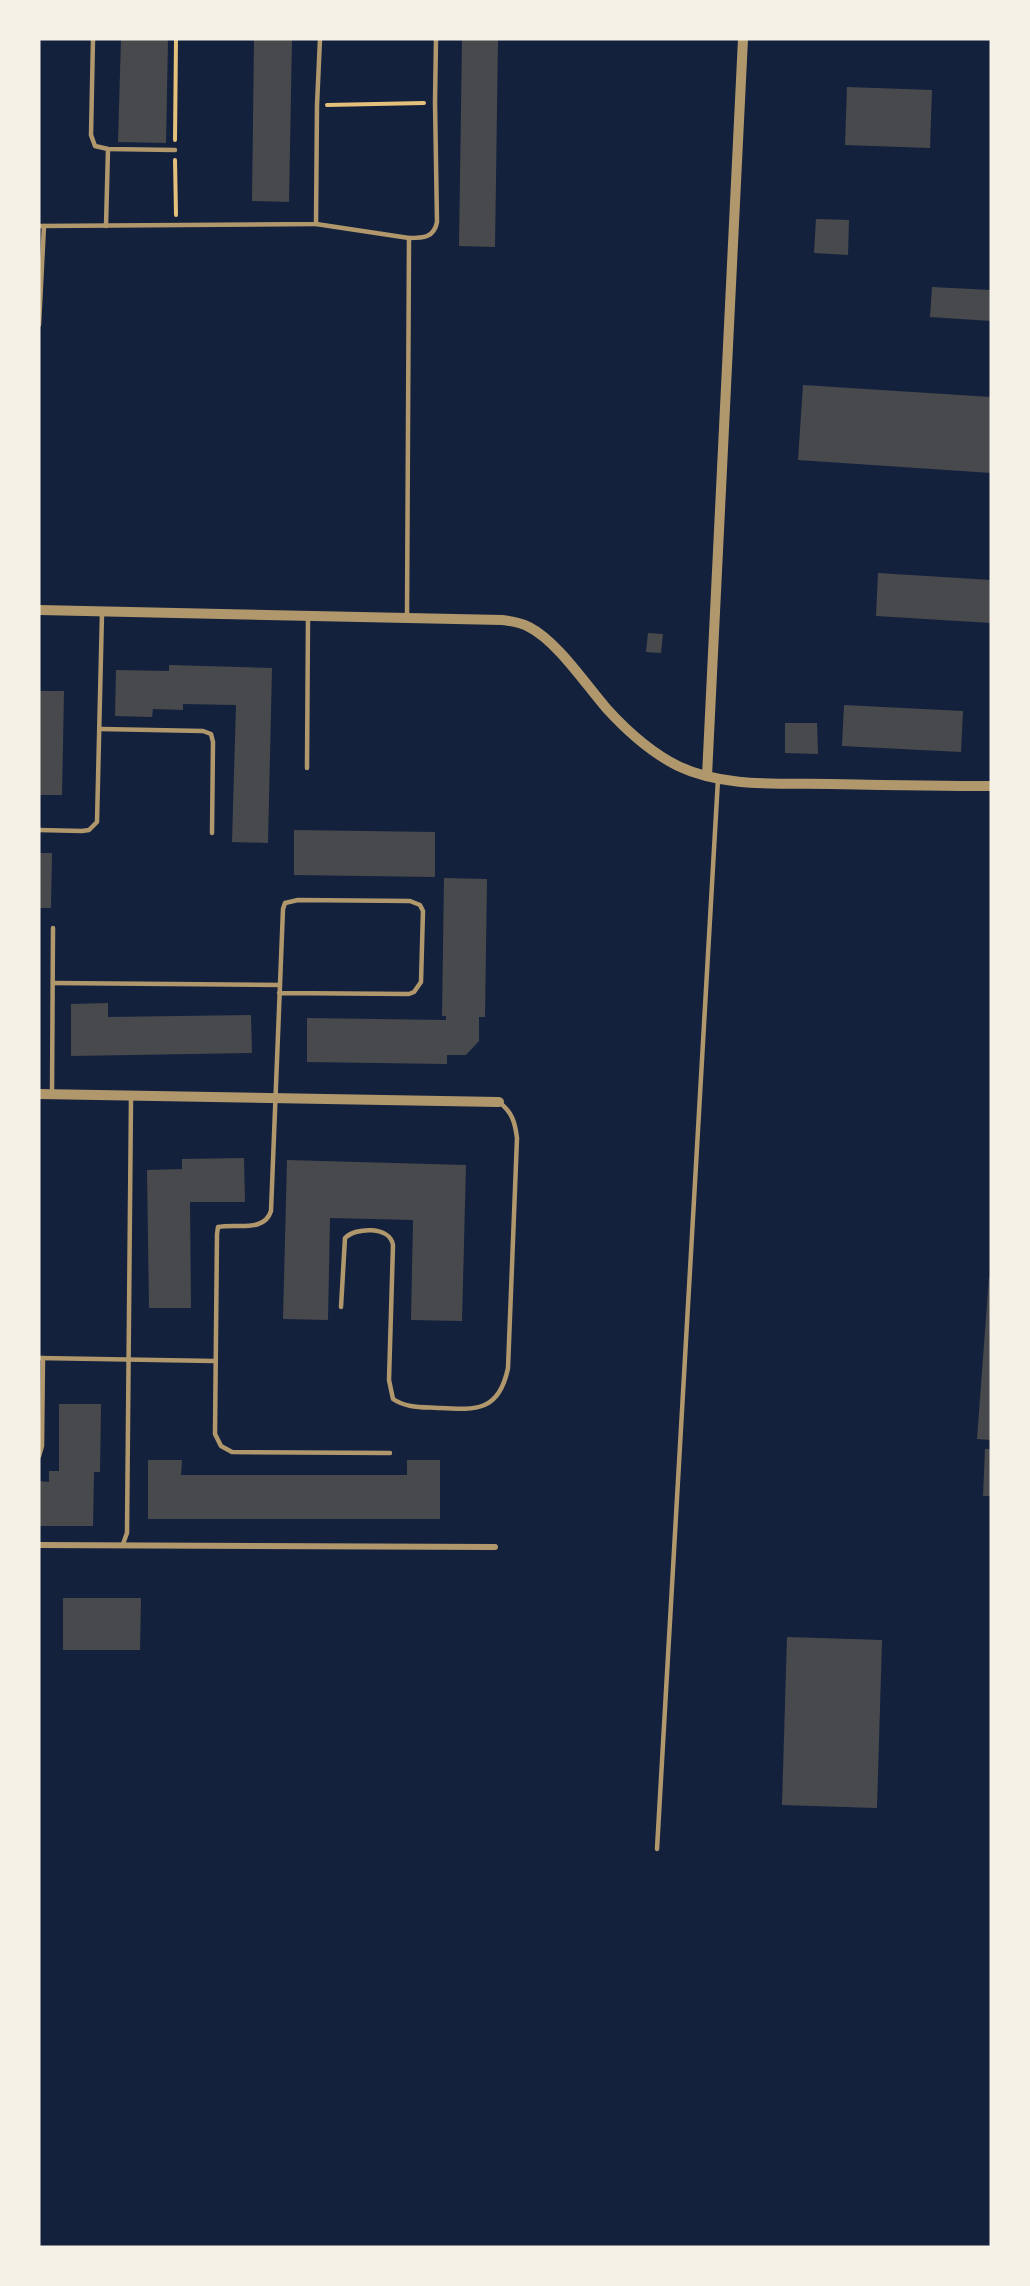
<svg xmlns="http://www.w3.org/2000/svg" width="1030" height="2286" font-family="Rubik,sans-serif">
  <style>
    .building { fill: #48494c }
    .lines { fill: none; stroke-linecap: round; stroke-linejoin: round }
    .path { stroke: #e5c07b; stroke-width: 4 }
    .service { stroke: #b1986c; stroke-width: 4.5 }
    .minor { stroke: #b1986c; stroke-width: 6 }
    .tertiary { stroke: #b1986c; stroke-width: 10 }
  </style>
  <rect width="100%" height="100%" fill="#14213d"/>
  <!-- building -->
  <g class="building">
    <polygon points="121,39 168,39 166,143 118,142"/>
    <polygon points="254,39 292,39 289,202 252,201"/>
    <polygon points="462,39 498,39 495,247 459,246"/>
    <polygon points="847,87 932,90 930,148 845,145"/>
    <polygon points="816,219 849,220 848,255 814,253"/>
    <polygon points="932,287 991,290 991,321 930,317"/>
    <polygon points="803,385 991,397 991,473 798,460"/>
    <polygon points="878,573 991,580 991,623 876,616"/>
    <polygon points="648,633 663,634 661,653 646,652"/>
    <polygon points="169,665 272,668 268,843 232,842 236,705 183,704 183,710 153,709 152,717 115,716 116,670 169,671"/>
    <polygon points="39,691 64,691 62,795 39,795"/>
    <polygon points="844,705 963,711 961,752 842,746"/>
    <polygon points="785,723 817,723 818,754 785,753"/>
    <polygon points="294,830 435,832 435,877 294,875"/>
    <polygon points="39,853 52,853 51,908 39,908"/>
    <polygon points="444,878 487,879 485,1017 479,1017 479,1041 466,1055 447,1055 447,1064 307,1062 307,1018 446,1020 446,1016 442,1016"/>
    <polygon points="108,1003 108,1017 251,1015 252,1053 71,1056 71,1004"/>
    <polygon points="244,1158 245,1202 190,1202 191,1308 149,1308 147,1170 182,1169 182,1159"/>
    <polygon points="287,1160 466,1165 462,1321 411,1320 413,1220 330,1218 328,1320 283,1319"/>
    <polygon points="989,1277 991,1277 991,1440 977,1439"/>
    <polygon points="59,1404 101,1404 100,1472 94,1472 93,1526 39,1526 39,1481 49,1482 49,1471 59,1471"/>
    <polygon points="985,1449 991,1449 991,1496 983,1496"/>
    <polygon points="148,1460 182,1460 181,1475 407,1475 407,1460 440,1460 440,1519 148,1519"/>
    <polygon points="63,1598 141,1598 140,1650 63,1650"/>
    <polygon points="787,1637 882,1640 877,1808 782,1805"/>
  </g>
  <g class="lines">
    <!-- path -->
    <g class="path">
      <polyline points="327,105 424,103"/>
      <polyline points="175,140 176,39"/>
      <polyline points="175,160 176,215"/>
    </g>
    <!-- service -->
    <g class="service">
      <polyline points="93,39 91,135 95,146 108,149 175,150"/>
      <polyline points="316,224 409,238"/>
      <polyline points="39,226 316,224 317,105 320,39"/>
      <polyline points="106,226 108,149"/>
      <polyline points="39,325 44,226"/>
      <path d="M407,616L409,238C423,238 434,238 437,222L435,102L436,39"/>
      <polyline points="101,729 203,731 211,734 213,742 212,833"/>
      <polyline points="307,768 308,617"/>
      <polyline points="39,830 82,831 89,830 97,822 102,613"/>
      <polyline points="53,983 280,985"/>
      <path d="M279,993L409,994L414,992L421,982L423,911L420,905L410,901L298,900L285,903L283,909L271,1211C264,1233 237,1223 218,1227L217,1234L215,1434L221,1446L232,1452L390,1453"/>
      <polyline points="52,1095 53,928"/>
      <path d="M341,1307L345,1238C356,1227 390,1226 393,1245L389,1380L393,1399C406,1408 422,1407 438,1408C476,1410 499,1412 508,1368L517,1138C515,1122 512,1112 499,1102"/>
      <polyline points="39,1358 214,1361"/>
      <polyline points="39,1456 42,1446 43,1358"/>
      <polyline points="123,1544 127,1533 131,1097"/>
      <polyline points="657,1849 718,779"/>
    </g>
    <!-- minor -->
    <polyline class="minor" points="39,1545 495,1547"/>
    <!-- tertiary -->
    <g class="tertiary">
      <path d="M39,610L502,620C511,621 521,623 529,627C557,641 586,685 607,709C628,732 650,752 678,766C724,788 781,783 831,784C884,785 938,786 991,786"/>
      <polyline points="707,776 743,39"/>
      <polyline points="39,1094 499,1102"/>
    </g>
  </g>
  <!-- border -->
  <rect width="1030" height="2286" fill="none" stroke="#f6f1e7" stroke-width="81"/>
</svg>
